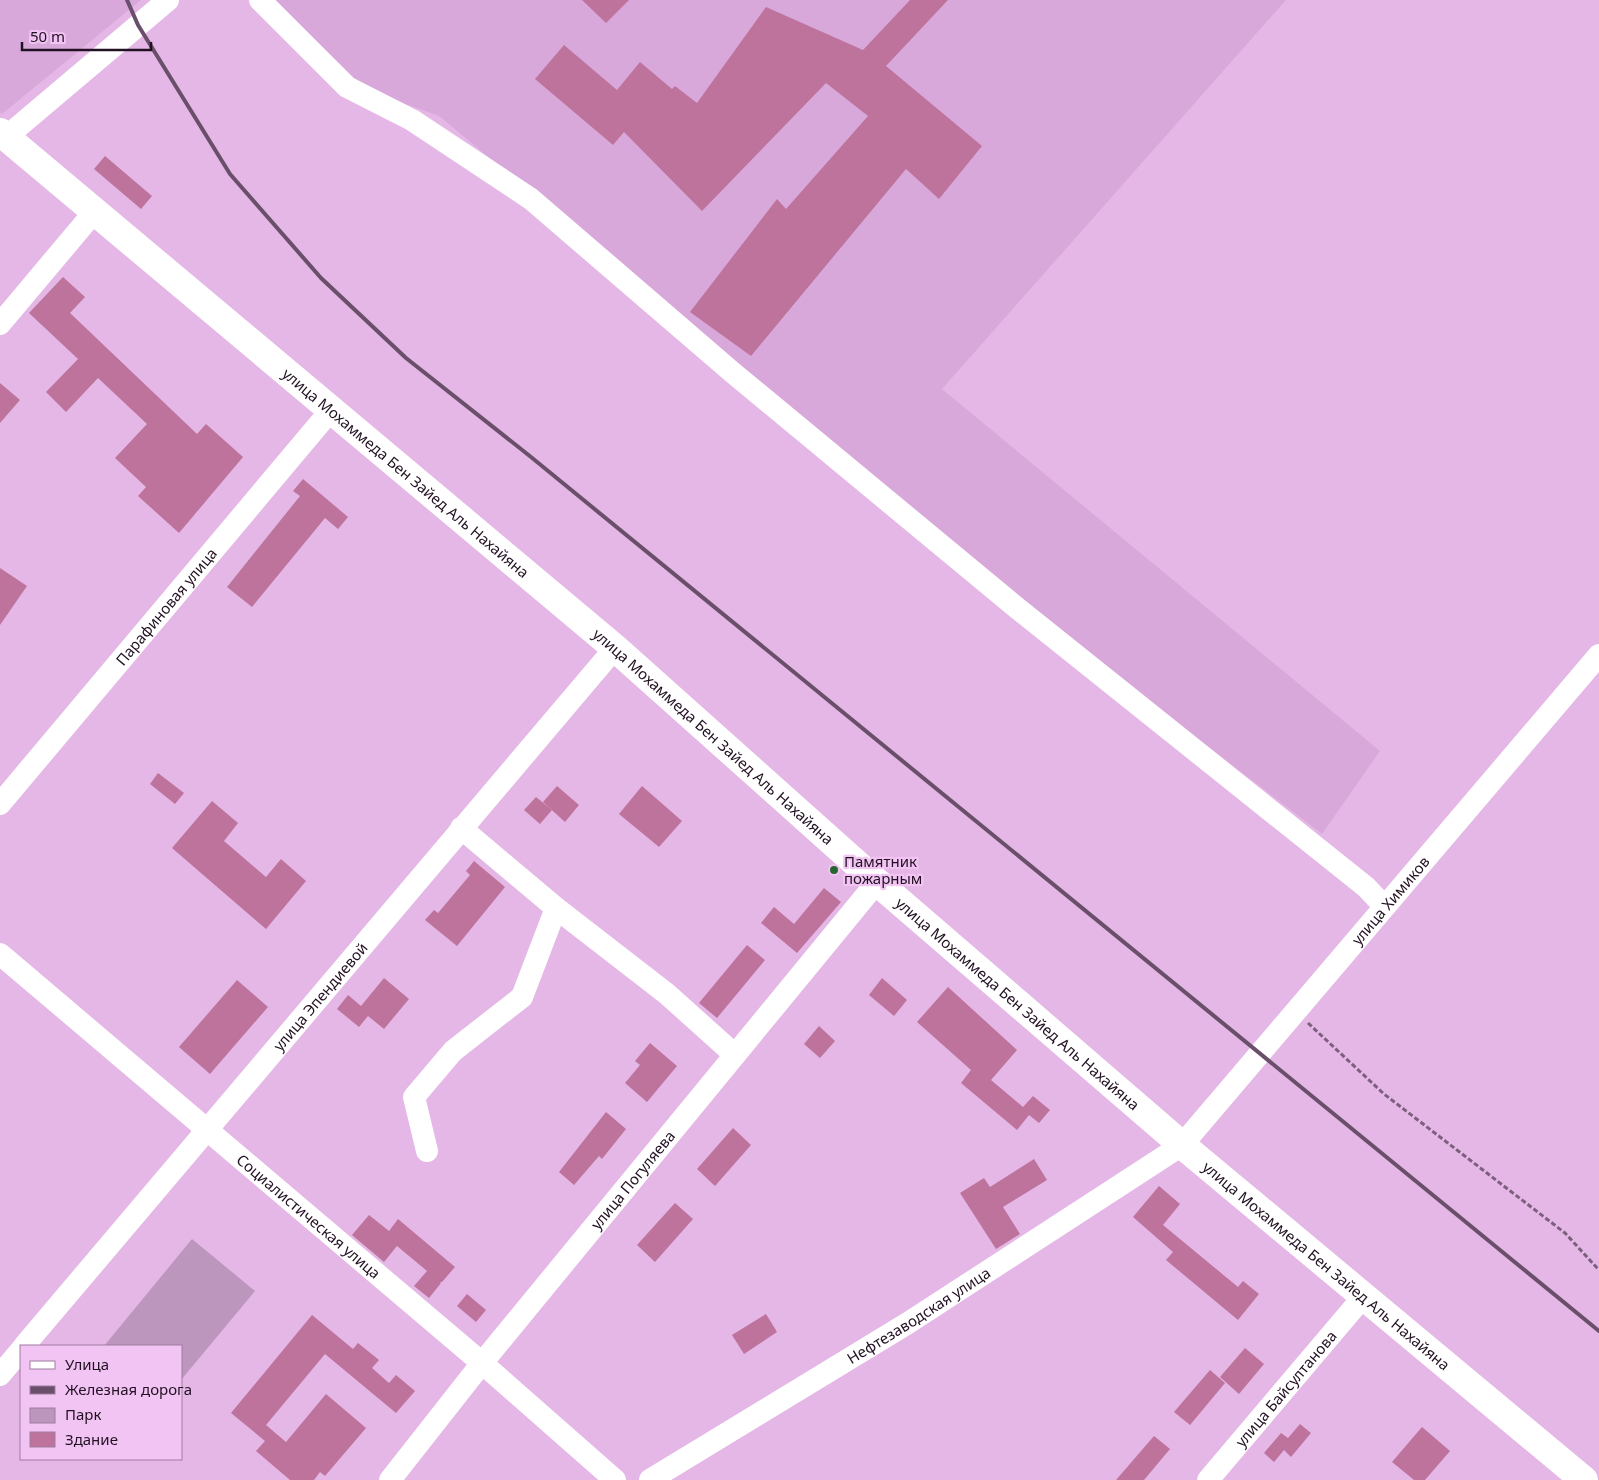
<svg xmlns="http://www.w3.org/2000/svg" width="1599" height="1480" font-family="'Noto Sans',sans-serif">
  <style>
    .built { fill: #d9a8db }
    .green { fill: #bc96bd }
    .building { fill: #bd739c }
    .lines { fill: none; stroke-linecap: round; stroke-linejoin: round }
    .path { stroke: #7d5f7e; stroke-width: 3; stroke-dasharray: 5 2.5; stroke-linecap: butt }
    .minor { stroke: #fff; stroke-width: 22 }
    .major { stroke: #fff; stroke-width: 28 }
    .rail { stroke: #6a4f6b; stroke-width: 4 }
    .poi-dot { fill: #27652e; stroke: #f2c4f3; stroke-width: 2 }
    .labels { text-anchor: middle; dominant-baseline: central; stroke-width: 4.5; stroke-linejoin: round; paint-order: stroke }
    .street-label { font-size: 15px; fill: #212; stroke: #f2c4f3 }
    .poi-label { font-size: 15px; fill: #212; stroke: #f2c4f3; text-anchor: start }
  </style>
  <rect width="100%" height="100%" fill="#e5b7e6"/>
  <!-- built -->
  <g class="built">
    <polygon points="0,0 141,0 2,114 0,112"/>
    <polygon points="274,0 1286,0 942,389 1380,751 1322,834 895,506 673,310 439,116 367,90"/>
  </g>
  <!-- green -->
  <polygon class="green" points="192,1239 255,1291 181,1380 181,1346 104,1346"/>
  <!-- building -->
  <g class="building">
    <polygon points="582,0 629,0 606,23"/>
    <polygon points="910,0 948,0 886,66 982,146 939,199 906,169 751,356 690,312 777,199 786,209 868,116 826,83 702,211 624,132 613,145 535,79 564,45 617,90 640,62 672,89 675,86 697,103 766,7 863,50"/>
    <polygon points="105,156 152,196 141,209 94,169"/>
    <polygon points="63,277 85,297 70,313 197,434 206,424 243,457 179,533 138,496 146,487 115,458 147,424 98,378 66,412 46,392 78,359 29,313"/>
    <polygon points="0,383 20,400 0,423"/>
    <polygon points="303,479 348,517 338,529 325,518 252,607 227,587 300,496 293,491"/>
    <polygon points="0,568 27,586 0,625"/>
    <polygon points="158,773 184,793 175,804 150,784"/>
    <polygon points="557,786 579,805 565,822 543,802"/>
    <polygon points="642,786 682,821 659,847 619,814"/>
    <polygon points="536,797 552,810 540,824 524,810"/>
    <polygon points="212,801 238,823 224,841 266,877 281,859 306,881 266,929 172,848"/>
    <polygon points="474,861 505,887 457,946 425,920 434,910 438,913 470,875 466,871"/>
    <polygon points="824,888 841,902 797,953 761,923 774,907 794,924"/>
    <polygon points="747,945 765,960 717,1018 699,1003"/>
    <polygon points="384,978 409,999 384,1029 368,1016 359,1027 337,1009 348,995 361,1006"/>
    <polygon points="882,978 907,1000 894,1016 869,995"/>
    <polygon points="237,980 268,1007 210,1074 179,1047"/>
    <polygon points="948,987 1017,1050 991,1080 1023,1107 1033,1096 1050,1110 1039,1123 1029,1115 1017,1130 961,1083 971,1070 917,1022"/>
    <polygon points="819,1026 835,1041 820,1058 804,1044"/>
    <polygon points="650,1043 677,1066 647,1102 625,1083 640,1065 635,1061"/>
    <polygon points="606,1112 626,1129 602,1159 599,1156 574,1185 559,1172"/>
    <polygon points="733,1128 751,1145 715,1186 697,1169"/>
    <polygon points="1034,1159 1047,1180 1003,1207 1020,1234 996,1249 960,1193 984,1178 990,1187"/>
    <polygon points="1159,1186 1180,1204 1163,1225 1238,1287 1243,1281 1259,1294 1238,1320 1166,1260 1173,1252 1133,1217"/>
    <polygon points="675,1203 693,1219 655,1262 637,1245"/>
    <polygon points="369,1215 389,1231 398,1219 455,1267 442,1282 440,1282 441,1283 429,1298 414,1286 427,1271 397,1246 384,1262 352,1235"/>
    <polygon points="467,1294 486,1310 476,1322 457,1306"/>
    <polygon points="766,1314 777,1332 744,1354 732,1335"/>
    <polygon points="312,1315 353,1349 358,1343 379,1360 372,1368 389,1383 396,1375 415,1391 396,1413 325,1354 266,1425 286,1442 326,1394 366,1428 325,1476 320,1472 314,1480 290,1480 256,1451 265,1441 231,1413"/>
    <polygon points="1245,1348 1264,1364 1239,1394 1220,1377"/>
    <polygon points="1210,1370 1225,1383 1190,1425 1174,1412"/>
    <polygon points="1300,1424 1311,1433 1291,1457 1284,1450 1274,1462 1264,1453 1281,1433 1288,1438"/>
    <polygon points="1422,1427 1450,1451 1425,1480 1414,1480 1392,1462"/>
    <polygon points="1154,1436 1170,1449 1144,1480 1116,1480"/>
  </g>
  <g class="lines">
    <!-- path -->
    <polyline class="path" points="1308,1023 1384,1094 1565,1233 1599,1270"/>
    <!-- minor -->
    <g class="minor">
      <polyline points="260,0 347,87 412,120 531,199 732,372 1017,608 1366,887 1384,906"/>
      <polyline points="6,137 168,0"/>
      <polyline points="0,324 95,211"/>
      <path id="s1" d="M0,804L331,410"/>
      <polyline points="461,828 556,908 667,994 735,1055"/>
      <path id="s2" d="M0,954L482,1363L615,1480"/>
      <polyline points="427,1151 414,1097 453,1051 522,997 556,908"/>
      <path id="s3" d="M24,1346L615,648"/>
      <polyline points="0,1375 21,1350"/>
      <path id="s4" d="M390,1480L482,1363L877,882"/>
      <path id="s5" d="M650,1480L908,1323L1182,1145L1599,655"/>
      <path id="s6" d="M1208,1480L1363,1297"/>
    </g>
    <!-- major -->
    <path class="major" id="s7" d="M0,132L615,648L877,882L1182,1145L1584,1480"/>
    <!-- rail -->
    <polyline class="rail" points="127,0 138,25 230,174 321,278 406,358 531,457 1599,1331"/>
  </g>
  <!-- markers -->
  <circle class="poi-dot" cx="834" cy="870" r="5"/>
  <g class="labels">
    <!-- street labels -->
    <g class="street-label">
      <text stroke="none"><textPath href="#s7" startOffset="530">улица Мохаммеда Бен Зайед Аль Нахайяна</textPath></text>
      <text stroke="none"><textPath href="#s1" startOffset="258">Парафиновая улица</textPath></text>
      <text stroke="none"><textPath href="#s7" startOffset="935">улица Мохаммеда Бен Зайед Аль Нахайяна</textPath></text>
      <text stroke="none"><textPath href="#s5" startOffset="950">улица Химиков</textPath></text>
      <text stroke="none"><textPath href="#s3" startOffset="458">улица Эпендиевой</textPath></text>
      <text stroke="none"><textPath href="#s7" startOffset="1340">улица Мохаммеда Бен Зайед Аль Нахайяна</textPath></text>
      <text stroke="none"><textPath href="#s4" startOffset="386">улица Погуляева</textPath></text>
      <text stroke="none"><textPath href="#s2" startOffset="405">Социалистическая улица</textPath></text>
      <text stroke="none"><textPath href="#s7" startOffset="1745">улица Мохаммеда Бен Зайед Аль Нахайяна</textPath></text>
      <text stroke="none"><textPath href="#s5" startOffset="315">Нефтезаводская улица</textPath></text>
      <text stroke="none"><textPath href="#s6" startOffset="120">улица Байсултанова</textPath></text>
    </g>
    <!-- poi labels -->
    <g class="poi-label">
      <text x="844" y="861">Памятник<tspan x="844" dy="17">пожарным</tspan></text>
    </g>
  </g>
  <!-- legend -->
  <rect x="20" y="1345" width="162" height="115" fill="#f2c4f3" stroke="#9f7c9f"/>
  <rect x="30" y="1361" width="25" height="8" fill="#ffffff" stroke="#9f7c9f"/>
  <text x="65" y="1370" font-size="15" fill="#221122">Улица</text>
  <rect x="30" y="1386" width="25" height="8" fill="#6a4f6b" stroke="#9f7c9f"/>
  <text x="65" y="1395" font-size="15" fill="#221122">Железная дорога</text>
  <rect x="30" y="1408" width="25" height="15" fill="#bc96bd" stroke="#9f7c9f"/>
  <text x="65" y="1420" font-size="15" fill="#221122">Парк</text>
  <rect x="30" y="1432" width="25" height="15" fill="#bd739c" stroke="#9f7c9f"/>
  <text x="65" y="1445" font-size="15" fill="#221122">Здание</text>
  <!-- scale -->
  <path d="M22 42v8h129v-8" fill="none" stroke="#221122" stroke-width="2.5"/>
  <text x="30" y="42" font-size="15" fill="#221122" stroke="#f2c4f3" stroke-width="4" paint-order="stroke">50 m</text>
</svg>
